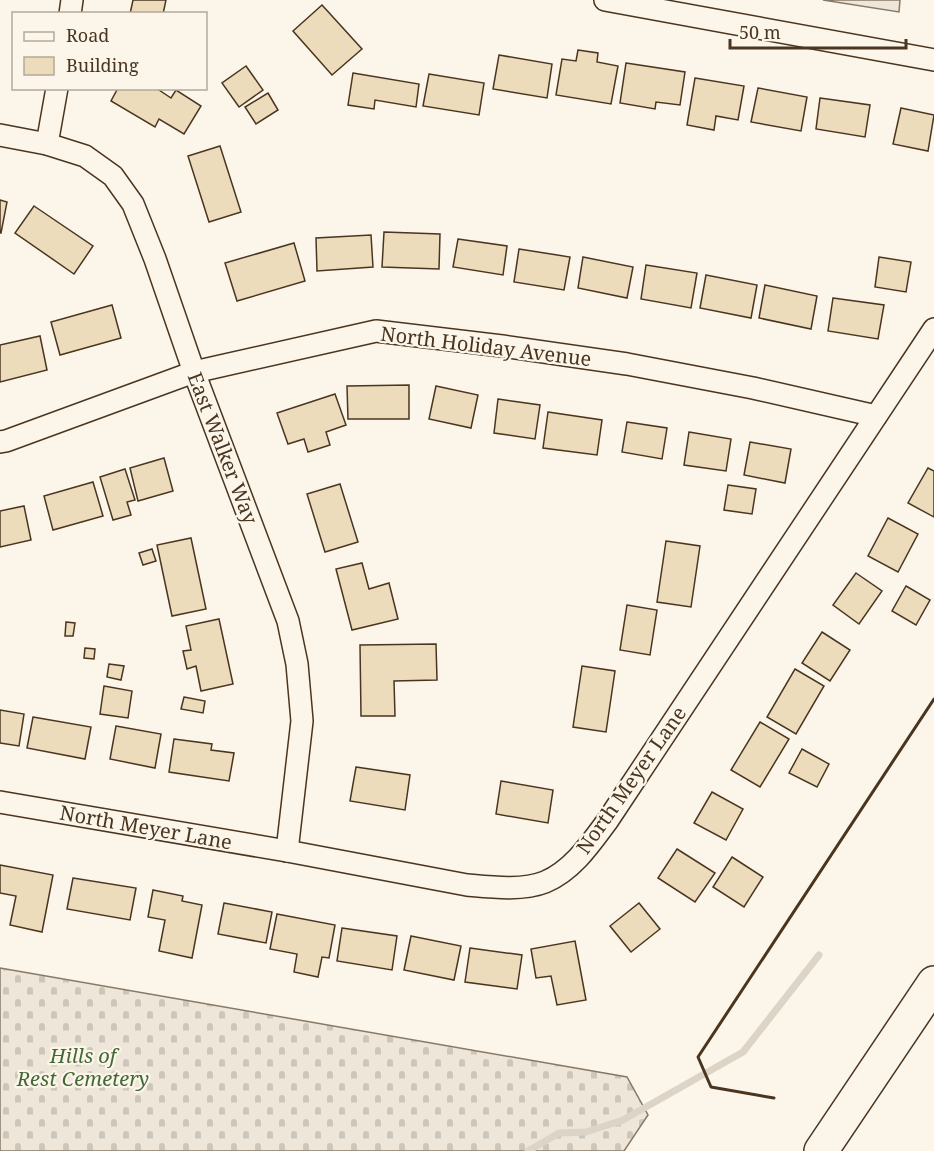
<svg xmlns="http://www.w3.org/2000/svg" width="934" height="1151" font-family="'Noto Serif',serif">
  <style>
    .green { fill: #ede6d9; stroke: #887966; stroke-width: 1.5 }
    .cemetery { fill: url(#cemetery-stones); stroke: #887966; stroke-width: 1.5 }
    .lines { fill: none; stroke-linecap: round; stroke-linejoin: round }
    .stream { stroke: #dcd4c6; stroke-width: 7 }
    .building { fill: #ecdcbc; stroke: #4a3520; stroke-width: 1.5 }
    .minor-casing { stroke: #4a3520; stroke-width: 24 }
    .primary-casing { stroke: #4a3520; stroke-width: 36 }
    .minor { stroke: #fbf6e9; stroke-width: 21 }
    .primary { stroke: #fbf6e9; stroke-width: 33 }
    .wall { stroke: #4a3520; stroke-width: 3 }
    .labels { text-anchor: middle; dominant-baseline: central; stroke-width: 4.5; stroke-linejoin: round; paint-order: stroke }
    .street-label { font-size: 20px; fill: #4a3520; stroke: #fbf6e9 }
    .park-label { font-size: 20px; font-style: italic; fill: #436837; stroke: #fbf6e9 }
  </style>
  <defs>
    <pattern id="cemetery-stones" width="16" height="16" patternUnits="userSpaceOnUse" patternTransform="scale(1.5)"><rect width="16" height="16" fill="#ede6d9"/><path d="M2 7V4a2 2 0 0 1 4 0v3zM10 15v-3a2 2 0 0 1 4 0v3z" fill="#cdc6ba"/></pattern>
  </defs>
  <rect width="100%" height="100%" fill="#fbf6e9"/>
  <!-- green -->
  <polygon class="green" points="823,0 900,0 899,12"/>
  <!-- cemetery -->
  <polygon class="cemetery" points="0,968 627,1077 648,1115 624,1151 0,1151"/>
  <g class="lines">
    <!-- stream -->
    <polyline class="stream" points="528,1151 559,1133 586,1132 623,1120 743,1052 819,955"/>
  </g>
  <!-- building -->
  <g class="building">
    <polygon points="133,0 166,0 163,14 130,14"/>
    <polygon points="322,5 362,49 332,75 293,31"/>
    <polygon points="578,50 598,53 597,62 618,66 611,104 556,95 562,59 576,61"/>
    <polygon points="499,55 552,64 547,98 493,89"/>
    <polygon points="626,63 685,72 680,105 656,102 655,109 620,103"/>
    <polygon points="246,66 263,90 239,107 222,83"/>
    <polygon points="353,73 419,84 416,107 375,100 374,109 348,105"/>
    <polygon points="429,74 484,83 479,115 423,106"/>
    <polygon points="695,78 744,86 738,120 716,116 714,130 687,125"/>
    <polygon points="118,88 156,88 171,98 176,90 201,106 184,134 159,119 155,127 111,101"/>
    <polygon points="758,88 807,97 801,131 751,122"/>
    <polygon points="268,93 278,110 256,124 245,107"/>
    <polygon points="820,98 870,105 865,137 816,129"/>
    <polygon points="901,108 934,115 928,151 893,144"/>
    <polygon points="220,146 241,212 209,222 188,156"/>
    <polygon points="0,200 7,202 1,233 0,233"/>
    <polygon points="34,206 93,246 74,274 15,233"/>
    <polygon points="384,232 440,234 439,269 382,267"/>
    <polygon points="371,235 373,267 317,271 316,238"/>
    <polygon points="458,239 507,246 503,275 453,267"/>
    <polygon points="294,243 305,281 237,301 225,263"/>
    <polygon points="519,249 570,257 564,290 514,282"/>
    <polygon points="583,257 633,267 627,298 578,288"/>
    <polygon points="879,257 911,262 906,292 875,287"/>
    <polygon points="646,265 697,273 691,308 641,299"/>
    <polygon points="706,275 757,285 751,318 700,308"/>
    <polygon points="765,285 817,296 811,329 759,318"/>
    <polygon points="833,298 884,305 878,339 828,331"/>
    <polygon points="112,305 121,338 60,355 51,322"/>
    <polygon points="40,336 47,370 0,382 0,345"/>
    <polygon points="409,385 409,419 348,419 347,386"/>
    <polygon points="436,386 478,395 471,428 429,419"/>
    <polygon points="335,394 346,425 326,432 330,445 308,452 304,439 288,444 277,413"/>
    <polygon points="498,399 540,405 535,439 494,433"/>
    <polygon points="548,412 602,420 597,455 543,448"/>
    <polygon points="627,422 667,428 662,459 622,452"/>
    <polygon points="689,432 731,439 726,471 684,465"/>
    <polygon points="750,442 791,449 785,483 744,475"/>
    <polygon points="164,458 173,491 138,501 130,468"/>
    <polygon points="928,468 934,471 934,517 908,503"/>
    <polygon points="125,469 135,500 127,502 131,515 113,520 100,477"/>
    <polygon points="93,482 103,516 53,530 44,496"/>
    <polygon points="340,484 358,542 325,552 307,494"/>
    <polygon points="728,485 756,489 752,514 724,510"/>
    <polygon points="24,506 31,540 0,547 0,511"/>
    <polygon points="888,518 918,534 898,572 868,556"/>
    <polygon points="191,538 206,609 172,616 157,545"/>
    <polygon points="666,541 700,546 691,607 657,602"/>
    <polygon points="152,549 156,561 143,565 139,553"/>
    <polygon points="362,563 369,589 389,583 398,619 352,630 336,569"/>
    <polygon points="856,573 882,591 859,624 833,605"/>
    <polygon points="906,586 930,600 916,625 892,611"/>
    <polygon points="627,605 657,610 650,655 620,650"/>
    <polygon points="219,619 233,684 201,691 196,666 187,669 183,651 191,650 186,626"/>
    <polygon points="66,622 75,623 73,636 65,636"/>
    <polygon points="822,632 850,650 830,681 802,663"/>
    <polygon points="436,644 437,680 394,681 395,716 361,716 360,645"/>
    <polygon points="85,648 95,649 94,659 84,658"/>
    <polygon points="109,664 124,666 121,680 107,677"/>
    <polygon points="582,666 615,671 606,732 573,727"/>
    <polygon points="795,669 824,686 796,734 767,717"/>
    <polygon points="104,686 132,691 128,718 100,714"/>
    <polygon points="184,697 205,701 203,713 181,709"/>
    <polygon points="0,710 24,714 19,746 0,743"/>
    <polygon points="33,717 91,727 85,759 27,748"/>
    <polygon points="760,722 789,739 760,787 731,770"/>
    <polygon points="116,726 161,734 155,768 110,759"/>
    <polygon points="174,739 212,744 211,750 234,753 229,781 169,772"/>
    <polygon points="802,749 829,764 817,787 789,773"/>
    <polygon points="356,767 410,775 405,810 350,801"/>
    <polygon points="501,781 553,790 548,823 496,814"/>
    <polygon points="712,792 743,809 726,840 694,823"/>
    <polygon points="677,849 715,873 695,902 658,878"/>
    <polygon points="732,857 763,877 744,907 713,887"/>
    <polygon points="0,865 53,875 42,932 10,925 16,896 0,893"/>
    <polygon points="73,878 136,888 130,920 67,909"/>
    <polygon points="153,890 183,896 182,901 202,905 192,958 159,951 165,920 148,917"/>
    <polygon points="224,903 272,912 266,943 218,934"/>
    <polygon points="639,903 660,929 631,952 610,926"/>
    <polygon points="277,914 335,925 329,958 322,957 318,977 294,972 297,954 270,949"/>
    <polygon points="342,928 397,936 392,970 337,961"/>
    <polygon points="411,936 461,946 454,980 404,970"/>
    <polygon points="575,941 586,1000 557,1005 551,976 536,978 531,949"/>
    <polygon points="470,948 522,955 517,989 465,982"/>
  </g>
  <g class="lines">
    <defs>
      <g id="minor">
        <polyline points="605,0 934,60"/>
        <polyline points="70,14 72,0"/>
        <polyline points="0,135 47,144 85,156 113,176 133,204 155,259 194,372 288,621 297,664 302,721 287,851"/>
        <polyline points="47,144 57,88"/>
        <polyline points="0,442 6,441 194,372 376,331 502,346 627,364 753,388 876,416"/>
        <path d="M0,802L287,851L467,885C490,887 523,891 545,882C573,870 591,843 608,820L934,329"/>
      </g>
      <polyline id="primary" points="821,1151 934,983"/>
    </defs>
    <!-- minor casing -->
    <use href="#minor" class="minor-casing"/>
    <!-- primary casing -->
    <use href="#primary" class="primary-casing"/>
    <!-- minor -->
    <use href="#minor" class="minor"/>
    <!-- primary -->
    <use href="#primary" class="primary"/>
    <!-- wall -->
    <polyline class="wall" points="774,1098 711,1087 698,1057 934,699"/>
  </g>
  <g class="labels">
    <!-- street labels -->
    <g class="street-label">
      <text transform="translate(486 346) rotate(7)">North Holiday Avenue</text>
      <text transform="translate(223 448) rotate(69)">East Walker Way</text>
      <text transform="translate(631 780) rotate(-55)">North Meyer Lane</text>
      <text transform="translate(146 827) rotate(10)">North Meyer Lane</text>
    </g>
    <!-- park labels -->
    <g class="park-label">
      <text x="83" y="1055">Hills of<tspan x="83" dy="23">Rest Cemetery</tspan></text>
    </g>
  </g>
  <!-- legend -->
  <rect x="12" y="12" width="195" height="78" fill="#fbf6e9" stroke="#b4a999" stroke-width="1.5"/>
  <rect x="24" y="32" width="30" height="9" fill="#fbf6e9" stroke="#b4a999" stroke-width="1.5"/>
  <text x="66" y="42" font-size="18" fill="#4a3520">Road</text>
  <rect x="24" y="57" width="30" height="18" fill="#ecdcbc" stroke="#b4a999" stroke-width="1.5"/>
  <text x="66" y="72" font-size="18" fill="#4a3520">Building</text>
  <!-- scale -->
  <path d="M730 39v9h176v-9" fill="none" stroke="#4a3520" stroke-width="3"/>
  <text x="739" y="39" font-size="18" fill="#4a3520" stroke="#fbf6e9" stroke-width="4.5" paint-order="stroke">50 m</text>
</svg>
